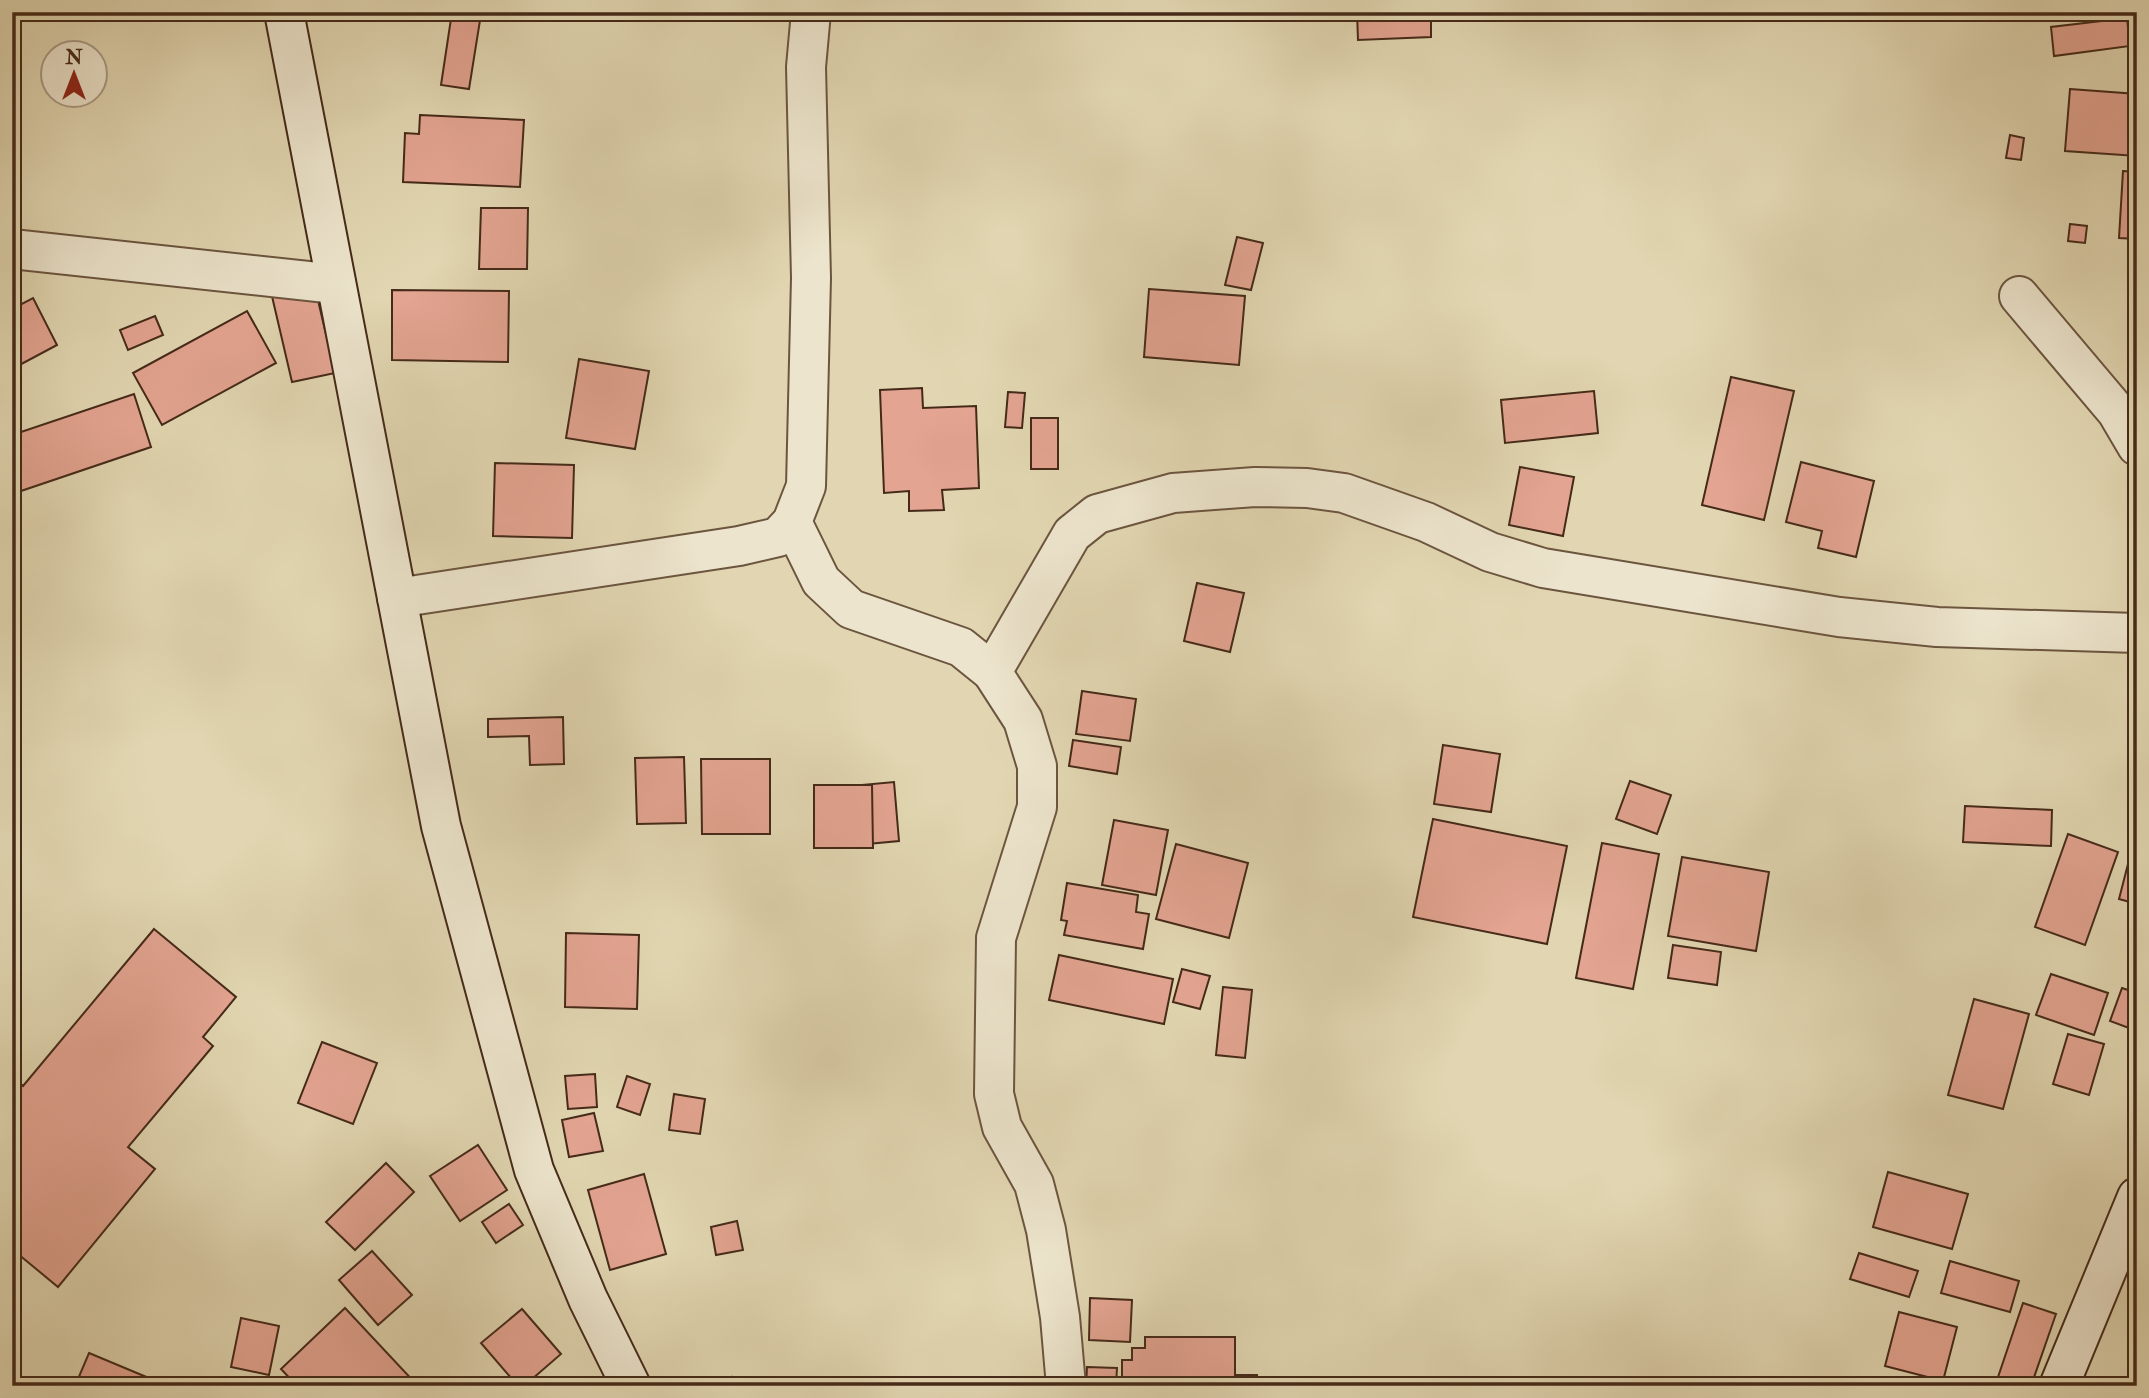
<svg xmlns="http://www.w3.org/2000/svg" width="2149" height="1398" font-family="'IM FELL Double Pica',serif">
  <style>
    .building { fill: #e3a491; stroke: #452a19; stroke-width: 2 }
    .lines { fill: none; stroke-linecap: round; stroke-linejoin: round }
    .street-casing { stroke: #6c553f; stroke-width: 42 }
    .secondary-casing { stroke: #452a19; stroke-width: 42 }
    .street { stroke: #ece4cc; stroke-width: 38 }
    .secondary { stroke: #ece4cc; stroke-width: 38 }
  </style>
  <rect width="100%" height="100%" fill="#e1d6b1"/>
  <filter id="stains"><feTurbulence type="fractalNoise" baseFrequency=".00286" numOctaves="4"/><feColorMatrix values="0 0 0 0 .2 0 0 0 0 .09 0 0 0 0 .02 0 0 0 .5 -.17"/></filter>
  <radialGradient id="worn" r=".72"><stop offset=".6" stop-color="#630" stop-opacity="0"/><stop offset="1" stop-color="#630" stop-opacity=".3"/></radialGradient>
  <!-- building -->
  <g class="building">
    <polygon points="452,12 481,14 469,89 441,85"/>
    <polygon points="1357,12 1431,12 1431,37 1358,40"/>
    <polygon points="2127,18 2130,46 2054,56 2051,27"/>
    <polygon points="2070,89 2137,94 2137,156 2065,151"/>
    <polygon points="420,115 524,120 520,187 403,182 405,133 419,134"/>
    <polygon points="2010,135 2024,138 2021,160 2006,158"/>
    <polygon points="2123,171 2137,172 2137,239 2119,238"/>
    <polygon points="481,208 528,208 527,269 479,269"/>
    <polygon points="2070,224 2087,226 2085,243 2068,241"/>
    <polygon points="1237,237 1263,243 1251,290 1225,285"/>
    <polygon points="314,283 335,373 292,382 271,292"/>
    <polygon points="1149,289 1245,296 1239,365 1144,357"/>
    <polygon points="392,290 509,291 508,362 392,360"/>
    <polygon points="33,298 57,345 12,369 12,309"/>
    <polygon points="247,311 276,363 162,425 133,373"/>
    <polygon points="155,316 163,335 128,350 120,330"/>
    <polygon points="579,359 649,371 635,449 566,438"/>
    <polygon points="1731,377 1794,391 1764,520 1702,505"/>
    <polygon points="922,388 923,408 976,406 979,488 942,490 944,510 909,511 909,491 884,493 880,390"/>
    <polygon points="1594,391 1598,433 1505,443 1501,400"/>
    <polygon points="1008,392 1025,393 1022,428 1005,427"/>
    <polygon points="134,394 151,447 12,494 12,435"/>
    <rect x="1031" y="418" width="27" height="51"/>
    <polygon points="1801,462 1874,481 1856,557 1818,548 1822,531 1786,522"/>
    <polygon points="495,463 574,465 572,538 493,536"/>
    <polygon points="1520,467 1574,477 1563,536 1509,525"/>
    <polygon points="1197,583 1244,593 1230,652 1184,641"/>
    <polygon points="1082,691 1136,699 1130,741 1076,734"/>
    <polygon points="563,717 564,764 530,765 529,736 488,737 488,719"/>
    <polygon points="1073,740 1121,747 1117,774 1069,766"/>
    <polygon points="1443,745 1500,754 1491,812 1434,804"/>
    <polygon points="684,757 686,823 637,824 635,758"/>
    <polygon points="701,759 770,759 770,834 702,834"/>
    <polygon points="1630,781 1671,795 1657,834 1616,819"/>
    <polygon points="894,782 899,841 825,848 819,789"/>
    <polygon points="814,785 872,785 873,848 814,848"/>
    <polygon points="1965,806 2052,810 2051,846 1963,842"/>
    <polygon points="1433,819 1567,846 1547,944 1413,917"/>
    <polygon points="1114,820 1168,830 1156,895 1102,885"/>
    <polygon points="2068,834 2118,852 2085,945 2035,927"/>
    <polygon points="1602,843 1659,854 1633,989 1576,978"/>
    <polygon points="1176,844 1248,863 1229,938 1156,919"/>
    <polygon points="1682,857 1769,872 1756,951 1668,936"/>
    <polygon points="2128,864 2137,866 2137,904 2119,899"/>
    <polygon points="1067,883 1138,895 1136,912 1149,914 1143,949 1064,935 1067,921 1061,920"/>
    <polygon points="154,929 236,997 203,1037 213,1046 128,1147 155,1169 58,1287 12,1249 12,1076 23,1086"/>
    <polygon points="566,933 639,935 637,1009 565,1007"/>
    <polygon points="1673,945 1721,952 1717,985 1668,978"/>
    <polygon points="1059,955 1173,979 1164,1024 1049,1000"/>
    <polygon points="1182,969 1210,976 1200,1009 1173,1002"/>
    <polygon points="2051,974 2108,993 2094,1035 2036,1015"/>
    <polygon points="1223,987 1252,990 1245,1058 1216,1055"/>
    <polygon points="2122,988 2137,993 2137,1031 2110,1021"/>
    <polygon points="1974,999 2029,1014 2003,1109 1948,1095"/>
    <polygon points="2068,1034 2104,1044 2089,1095 2053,1084"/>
    <polygon points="322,1042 377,1063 353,1124 298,1103"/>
    <polygon points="595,1074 597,1107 568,1109 565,1076"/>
    <polygon points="627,1076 650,1084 640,1115 617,1107"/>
    <polygon points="674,1094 705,1099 700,1134 669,1130"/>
    <polygon points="594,1113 603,1151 569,1157 562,1120"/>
    <polygon points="478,1145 507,1190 460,1221 430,1176"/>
    <polygon points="386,1163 414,1192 355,1250 326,1222"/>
    <polygon points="1888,1172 1968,1194 1952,1249 1873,1227"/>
    <polygon points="644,1174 666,1254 610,1270 588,1190"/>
    <polygon points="509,1204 523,1225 496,1243 482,1222"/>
    <polygon points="737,1221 743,1250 716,1255 711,1227"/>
    <polygon points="372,1251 412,1295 378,1325 339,1280"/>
    <polygon points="1859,1253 1918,1271 1909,1297 1850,1279"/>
    <polygon points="1950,1261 2019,1281 2010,1312 1941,1293"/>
    <polygon points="1090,1298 1132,1300 1130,1342 1089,1340"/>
    <polygon points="2023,1303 2056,1314 2031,1386 1995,1386"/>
    <polygon points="345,1308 418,1386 297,1386 281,1369"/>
    <polygon points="522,1309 561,1354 524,1386 518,1386 481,1343"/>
    <polygon points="1899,1312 1957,1327 1943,1381 1885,1366"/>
    <polygon points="241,1318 279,1326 269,1375 231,1367"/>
    <polygon points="1145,1337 1235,1337 1235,1375 1257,1375 1257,1386 1122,1386 1122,1360 1132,1360 1132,1348 1145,1348"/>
    <polygon points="89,1353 168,1386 75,1386"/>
    <polygon points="1087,1367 1117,1368 1116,1386 1086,1386"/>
    <polygon points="732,1377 738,1386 719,1386"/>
  </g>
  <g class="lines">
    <defs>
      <g id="street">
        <polyline points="12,249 336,284"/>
        <polyline points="2019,296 2117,412 2137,446"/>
        <polyline points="792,522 821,581 851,609 961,647 992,672 1023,720 1037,766 1037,807 996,938 994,1094 1002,1127 1034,1184 1046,1230 1060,1317 1066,1386"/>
        <polyline points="397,598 739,546 778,537 792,522 806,486 811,278 806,67 811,12"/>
        <polyline points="992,672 1072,534 1097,514 1173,493 1255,487 1307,488 1344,493 1426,522 1490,552 1543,568 1839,617 1937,627 2137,633"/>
      </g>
      <g id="secondary">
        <polyline points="284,12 441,826 534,1170 588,1299 631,1386"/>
        <polyline points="2059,1386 2137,1197"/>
      </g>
    </defs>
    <!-- street casing -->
    <use href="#street" class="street-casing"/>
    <!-- secondary casing -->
    <use href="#secondary" class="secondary-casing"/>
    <!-- street -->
    <use href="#street" class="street"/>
    <!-- secondary -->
    <use href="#secondary" class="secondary"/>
  </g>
  <!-- margin -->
  <rect width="2149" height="1398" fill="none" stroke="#e1d6b1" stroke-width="42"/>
  <rect x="14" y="14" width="2121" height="1370" fill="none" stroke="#452a19" stroke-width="3.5"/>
  <rect x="21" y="21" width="2107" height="1356" fill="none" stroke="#452a19" stroke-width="2"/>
  <!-- north arrow -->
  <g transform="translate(74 74)"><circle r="33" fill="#ece4cc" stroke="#a99a84" stroke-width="2"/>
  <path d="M0-5L12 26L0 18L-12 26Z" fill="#8f2418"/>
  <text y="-10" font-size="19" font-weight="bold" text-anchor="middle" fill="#452a19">N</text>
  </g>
  <rect width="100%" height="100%" filter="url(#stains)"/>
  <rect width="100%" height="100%" fill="url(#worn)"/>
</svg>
